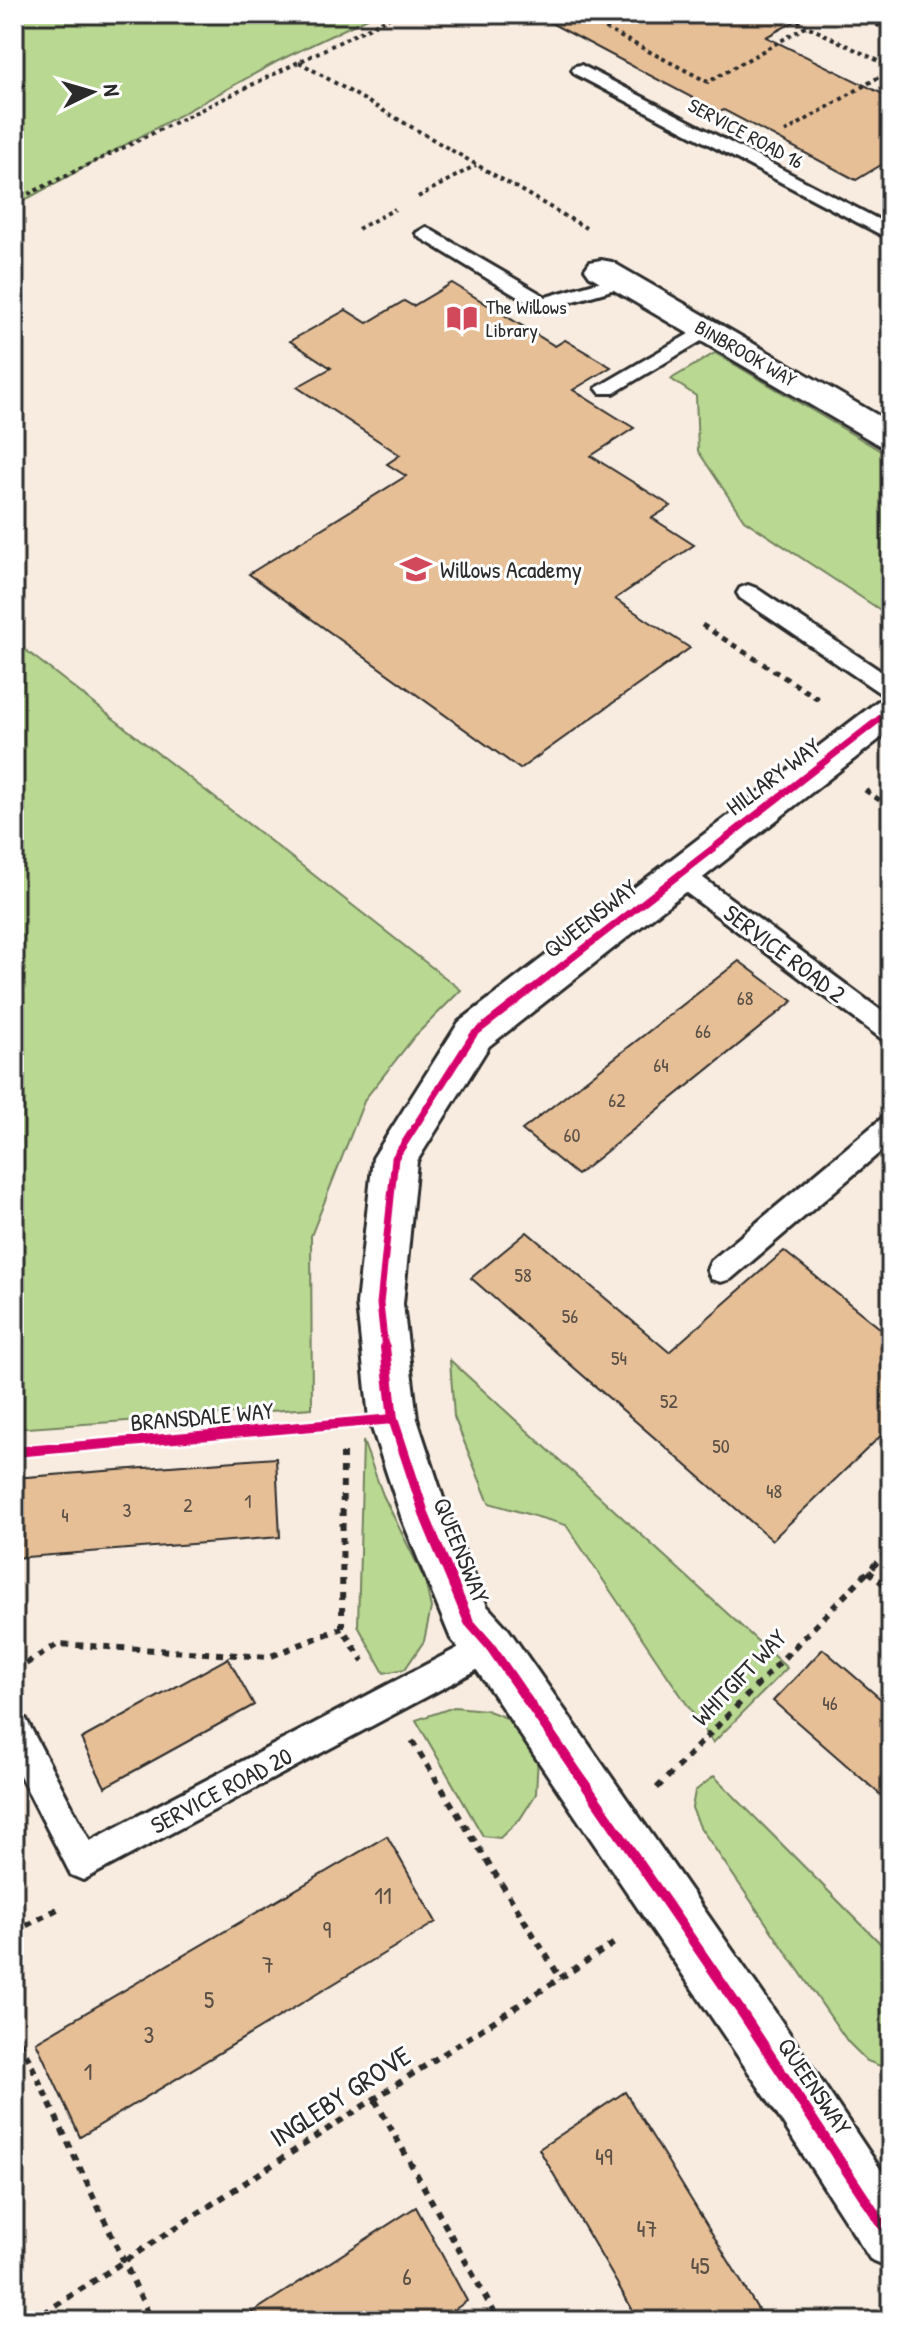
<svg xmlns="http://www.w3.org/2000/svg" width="905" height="2335" font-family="'Patrick Hand',sans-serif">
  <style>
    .green { fill: #b9d891; stroke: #72825e; stroke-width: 2 }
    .building { fill: #e7bf97; stroke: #2b2b2b; stroke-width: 2 }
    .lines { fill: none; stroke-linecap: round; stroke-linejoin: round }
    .service-casing { stroke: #2b2b2b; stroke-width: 6 }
    .minor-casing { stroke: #2b2b2b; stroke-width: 6 }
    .path-far2 { stroke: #2b2b2b; stroke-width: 4; stroke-dasharray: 4 4; stroke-linecap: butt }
    .path-far1 { stroke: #2b2b2b; stroke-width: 5; stroke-dasharray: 6 6; stroke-linecap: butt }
    .path { stroke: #2b2b2b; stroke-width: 6; stroke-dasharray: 7 7; stroke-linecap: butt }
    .service { fill: #fff; fill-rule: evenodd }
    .minor { fill: #fff; fill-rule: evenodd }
    .cycleway-far1-casing { stroke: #fff; stroke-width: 12 }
    .cycleway-casing { stroke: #fff; stroke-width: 15 }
    .cycleway-far1 { stroke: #d6006c; stroke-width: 7 }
    .cycleway { stroke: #d6006c; stroke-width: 10 }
    .labels { text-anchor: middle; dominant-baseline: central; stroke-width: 6; stroke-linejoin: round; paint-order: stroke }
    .far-street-label { font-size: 20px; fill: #2b2b2b; stroke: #fff }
    .far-poi-label { font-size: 20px; fill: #2b2b2b; stroke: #fff; text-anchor: start }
    .number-label { font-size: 20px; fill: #5a5046 }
    .poi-label { font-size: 24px; fill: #2b2b2b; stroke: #fff; text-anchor: start }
    .street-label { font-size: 24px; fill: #2b2b2b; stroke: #fff }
    .near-number-label { font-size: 24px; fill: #5a5046 }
    .near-street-label { font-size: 28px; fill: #2b2b2b; stroke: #fff }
  </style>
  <rect width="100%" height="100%" fill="#f8ece0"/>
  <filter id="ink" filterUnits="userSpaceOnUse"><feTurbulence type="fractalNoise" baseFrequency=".0125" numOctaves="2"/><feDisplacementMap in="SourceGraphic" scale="16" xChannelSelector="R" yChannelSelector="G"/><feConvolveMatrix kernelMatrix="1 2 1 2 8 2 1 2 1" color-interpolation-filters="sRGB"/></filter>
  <g filter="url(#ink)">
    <!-- green -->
    <g class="green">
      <polygon points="14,14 376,14 278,61 14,206"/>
      <polygon points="715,353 891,457 891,617 744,520 698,451 696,396 671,379"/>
      <polygon points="14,641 461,990 415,1036 365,1099 311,1236 312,1408 14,1429"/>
      <polygon points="450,1360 787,1668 713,1743 566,1525 489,1503 454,1417"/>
      <polygon points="363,1441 383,1495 425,1580 431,1608 424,1641 405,1669 384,1673 358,1626"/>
      <polygon points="454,1707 486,1710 512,1720 538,1756 536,1794 520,1819 500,1838 483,1836 416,1720"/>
      <polygon points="714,1776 891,1954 891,2070 867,2061 848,2042 700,1827 692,1808 695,1791"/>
    </g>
    <!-- building -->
    <g class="building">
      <polygon points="534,14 808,14 766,37 891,98 891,159 856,180 724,110 719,112"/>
      <polygon points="452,283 555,346 565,340 611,367 573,390 634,428 591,456 671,506 652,518 694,545 615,599 690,648 520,769 249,574 406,476 387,464 400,455 297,387 331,368 290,341 346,310 367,323 404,301 413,306"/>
      <polygon points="739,961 793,1001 577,1175 522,1130"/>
      <polygon points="527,1232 669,1352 784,1251 891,1337 891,1426 772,1540 471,1278"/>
      <polygon points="276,1458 280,1537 14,1558 14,1478"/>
      <polygon points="823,1649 891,1708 891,1804 773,1701"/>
      <polygon points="228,1658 254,1705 105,1787 81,1739"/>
      <polygon points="387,1836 436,1922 80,2137 36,2042"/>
      <polygon points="625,2092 713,2235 765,2321 639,2321 539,2149"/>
      <polygon points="416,2207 467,2301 438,2321 239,2321"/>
    </g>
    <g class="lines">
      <defs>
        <g id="service">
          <polygon points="581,65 891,226 891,240 575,74 572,70 575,66"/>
          <polygon points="426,227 546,297 622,275 632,281 629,285 543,310 536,308 419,237 416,233"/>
          <polygon points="706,324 716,330 713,334 614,393 600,393 596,388"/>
          <polygon points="748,585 756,588 891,678 891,697 883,695 740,598 737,593 740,588"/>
          <polygon points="678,864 687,866 891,1018 891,1042 882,1039 669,880 665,873 669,866"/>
          <polygon points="891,1116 891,1143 731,1279 721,1282 711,1279 707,1270 711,1261 881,1119"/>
          <polygon points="490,1631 501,1635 506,1646 501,1657 83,1880 71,1875 14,1764 14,1714 26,1719 90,1841"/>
        </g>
        <g id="minor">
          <polygon points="601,260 612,262 891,423 891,448 879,445 590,276 585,269 590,262"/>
          <polygon points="891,697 891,730 489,1046 417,1161 403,1304 417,1419 450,1519 487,1606 508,1629 763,1994 891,2185 891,2268 870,2259 773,2108 472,1663 451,1639 444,1622 402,1519 369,1419 357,1304 373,1158 459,1022 878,701"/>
        </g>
      </defs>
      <!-- service casing -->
      <use href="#service" class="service-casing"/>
      <!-- minor casing -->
      <use href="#minor" class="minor-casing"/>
      <!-- path-far2 -->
      <g class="path-far2">
        <polyline points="577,14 708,82 807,26 891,67"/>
        <polyline points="783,14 806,25"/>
        <polyline points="855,14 891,32"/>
        <polyline points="299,62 586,228"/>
        <polyline points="785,132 891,70"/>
        <polyline points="418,197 476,165"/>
        <polyline points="14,201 397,14"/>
        <polyline points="358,229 395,209"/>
      </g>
      <!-- path-far1 -->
      <g class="path-far1">
        <polyline points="702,625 823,702"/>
        <polyline points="865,790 891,808"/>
      </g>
      <!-- path -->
      <g class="path">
        <polyline points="343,1453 342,1628 363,1661"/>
        <polyline points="868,1571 891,1590"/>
        <polyline points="14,1671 58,1644 269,1657 342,1628"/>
        <polyline points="412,1741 561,1979"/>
        <polyline points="657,1788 891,1548"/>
        <polyline points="14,1932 61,1907"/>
        <polyline points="14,2028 152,2321"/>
        <polyline points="375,2100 499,2321"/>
        <polyline points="32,2321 619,1940"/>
      </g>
      <!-- service -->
      <use href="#service" class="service"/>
      <!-- minor -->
      <use href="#minor" class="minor"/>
      <defs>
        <polyline id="cycleway-far1" points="385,1349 380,1304 395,1158 474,1034 891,710"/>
        <g id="cycleway">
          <polyline points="385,1347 393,1419 426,1519 469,1622 490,1646 743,2014 891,2238"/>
          <polyline points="14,1452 393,1419"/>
        </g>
      </defs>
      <!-- cycleway-far1 casing -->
      <use href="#cycleway-far1" class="cycleway-far1-casing"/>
      <!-- cycleway casing -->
      <use href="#cycleway" class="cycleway-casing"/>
      <!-- cycleway-far1 -->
      <use href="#cycleway-far1" class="cycleway-far1"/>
      <!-- cycleway -->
      <use href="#cycleway" class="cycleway"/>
    </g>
  </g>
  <!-- icons -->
  <defs>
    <symbol id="library-bare" viewBox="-9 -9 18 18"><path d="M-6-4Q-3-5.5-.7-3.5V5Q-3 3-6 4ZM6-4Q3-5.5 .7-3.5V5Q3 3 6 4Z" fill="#d1495b" stroke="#fff" stroke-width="2.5" paint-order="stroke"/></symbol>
    <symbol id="school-bare" viewBox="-9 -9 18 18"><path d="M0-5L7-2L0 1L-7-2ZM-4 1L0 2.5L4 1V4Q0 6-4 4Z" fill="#d1495b" stroke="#fff" stroke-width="2.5" paint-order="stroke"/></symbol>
  </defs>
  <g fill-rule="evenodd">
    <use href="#library-bare" x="440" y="296" width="44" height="44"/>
    <use href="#school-bare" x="394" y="547" width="44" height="44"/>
  </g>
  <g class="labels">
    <!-- far-street labels -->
    <g class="far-street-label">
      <text transform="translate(746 133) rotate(28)">SERVICE ROAD 16</text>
      <text transform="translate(746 353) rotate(30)">BINBROOK WAY</text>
    </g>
    <!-- far-poi labels -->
    <g class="far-poi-label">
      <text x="486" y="306">The Willows<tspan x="486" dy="23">Library</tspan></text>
    </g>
    <!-- number labels -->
    <g class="number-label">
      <text x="745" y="997">68</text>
      <text x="703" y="1030">66</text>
      <text x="661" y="1064">64</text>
      <text x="617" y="1099">62</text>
      <text x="572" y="1134">60</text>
      <text x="523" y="1274">58</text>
      <text x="570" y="1315">56</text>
      <text x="619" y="1357">54</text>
      <text x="669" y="1400">52</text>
      <text x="721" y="1445">50</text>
      <text x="774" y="1490">48</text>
      <text x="248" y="1500">1</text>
      <text x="188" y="1504">2</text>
      <text x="127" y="1509">3</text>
      <text x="65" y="1514">4</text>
      <text x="830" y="1702">46</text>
    </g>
    <!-- poi labels -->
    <g class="poi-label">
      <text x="440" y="569">Willows Academy</text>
    </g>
    <!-- street labels -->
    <g class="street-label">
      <text transform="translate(773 776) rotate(-37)">HILLARY WAY</text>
      <text transform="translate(590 918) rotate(-38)">QUEENSWAY</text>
      <text transform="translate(785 953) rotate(37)">SERVICE ROAD 2</text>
      <text transform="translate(202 1416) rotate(-5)">BRANSDALE WAY</text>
      <text transform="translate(462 1550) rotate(68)">QUEENSWAY</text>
      <text transform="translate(739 1677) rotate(-46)">WHITGIFT WAY</text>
      <text transform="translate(221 1790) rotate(-28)">SERVICE ROAD 20</text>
      <text transform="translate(815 2086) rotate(56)">QUEENSWAY</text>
    </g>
    <!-- near-number labels -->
    <g class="near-number-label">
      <text x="383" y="1895">11</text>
      <text x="327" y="1929">9</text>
      <text x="268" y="1964">7</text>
      <text x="209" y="1999">5</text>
      <text x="149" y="2034">3</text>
      <text x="88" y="2071">1</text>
      <text x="604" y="2156">49</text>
      <text x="647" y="2228">47</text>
      <text x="700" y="2265">45</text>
      <text x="407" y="2276">6</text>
    </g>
    <!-- near-street labels -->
    <g class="near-street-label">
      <text transform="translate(340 2096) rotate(-33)">INGLEBY GROVE</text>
    </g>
  </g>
  <!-- margin -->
  <rect width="905" height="2335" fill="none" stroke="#fff" stroke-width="48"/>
  <rect x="24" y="24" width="857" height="2287" fill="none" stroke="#2b2b2b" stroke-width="3" filter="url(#ink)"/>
  <!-- north arrow -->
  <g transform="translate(92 92) rotate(85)" stroke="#ffffff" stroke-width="6" paint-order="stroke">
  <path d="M0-6L14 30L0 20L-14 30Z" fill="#2b2b2b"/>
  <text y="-12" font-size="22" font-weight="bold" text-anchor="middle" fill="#2b2b2b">N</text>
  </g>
</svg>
